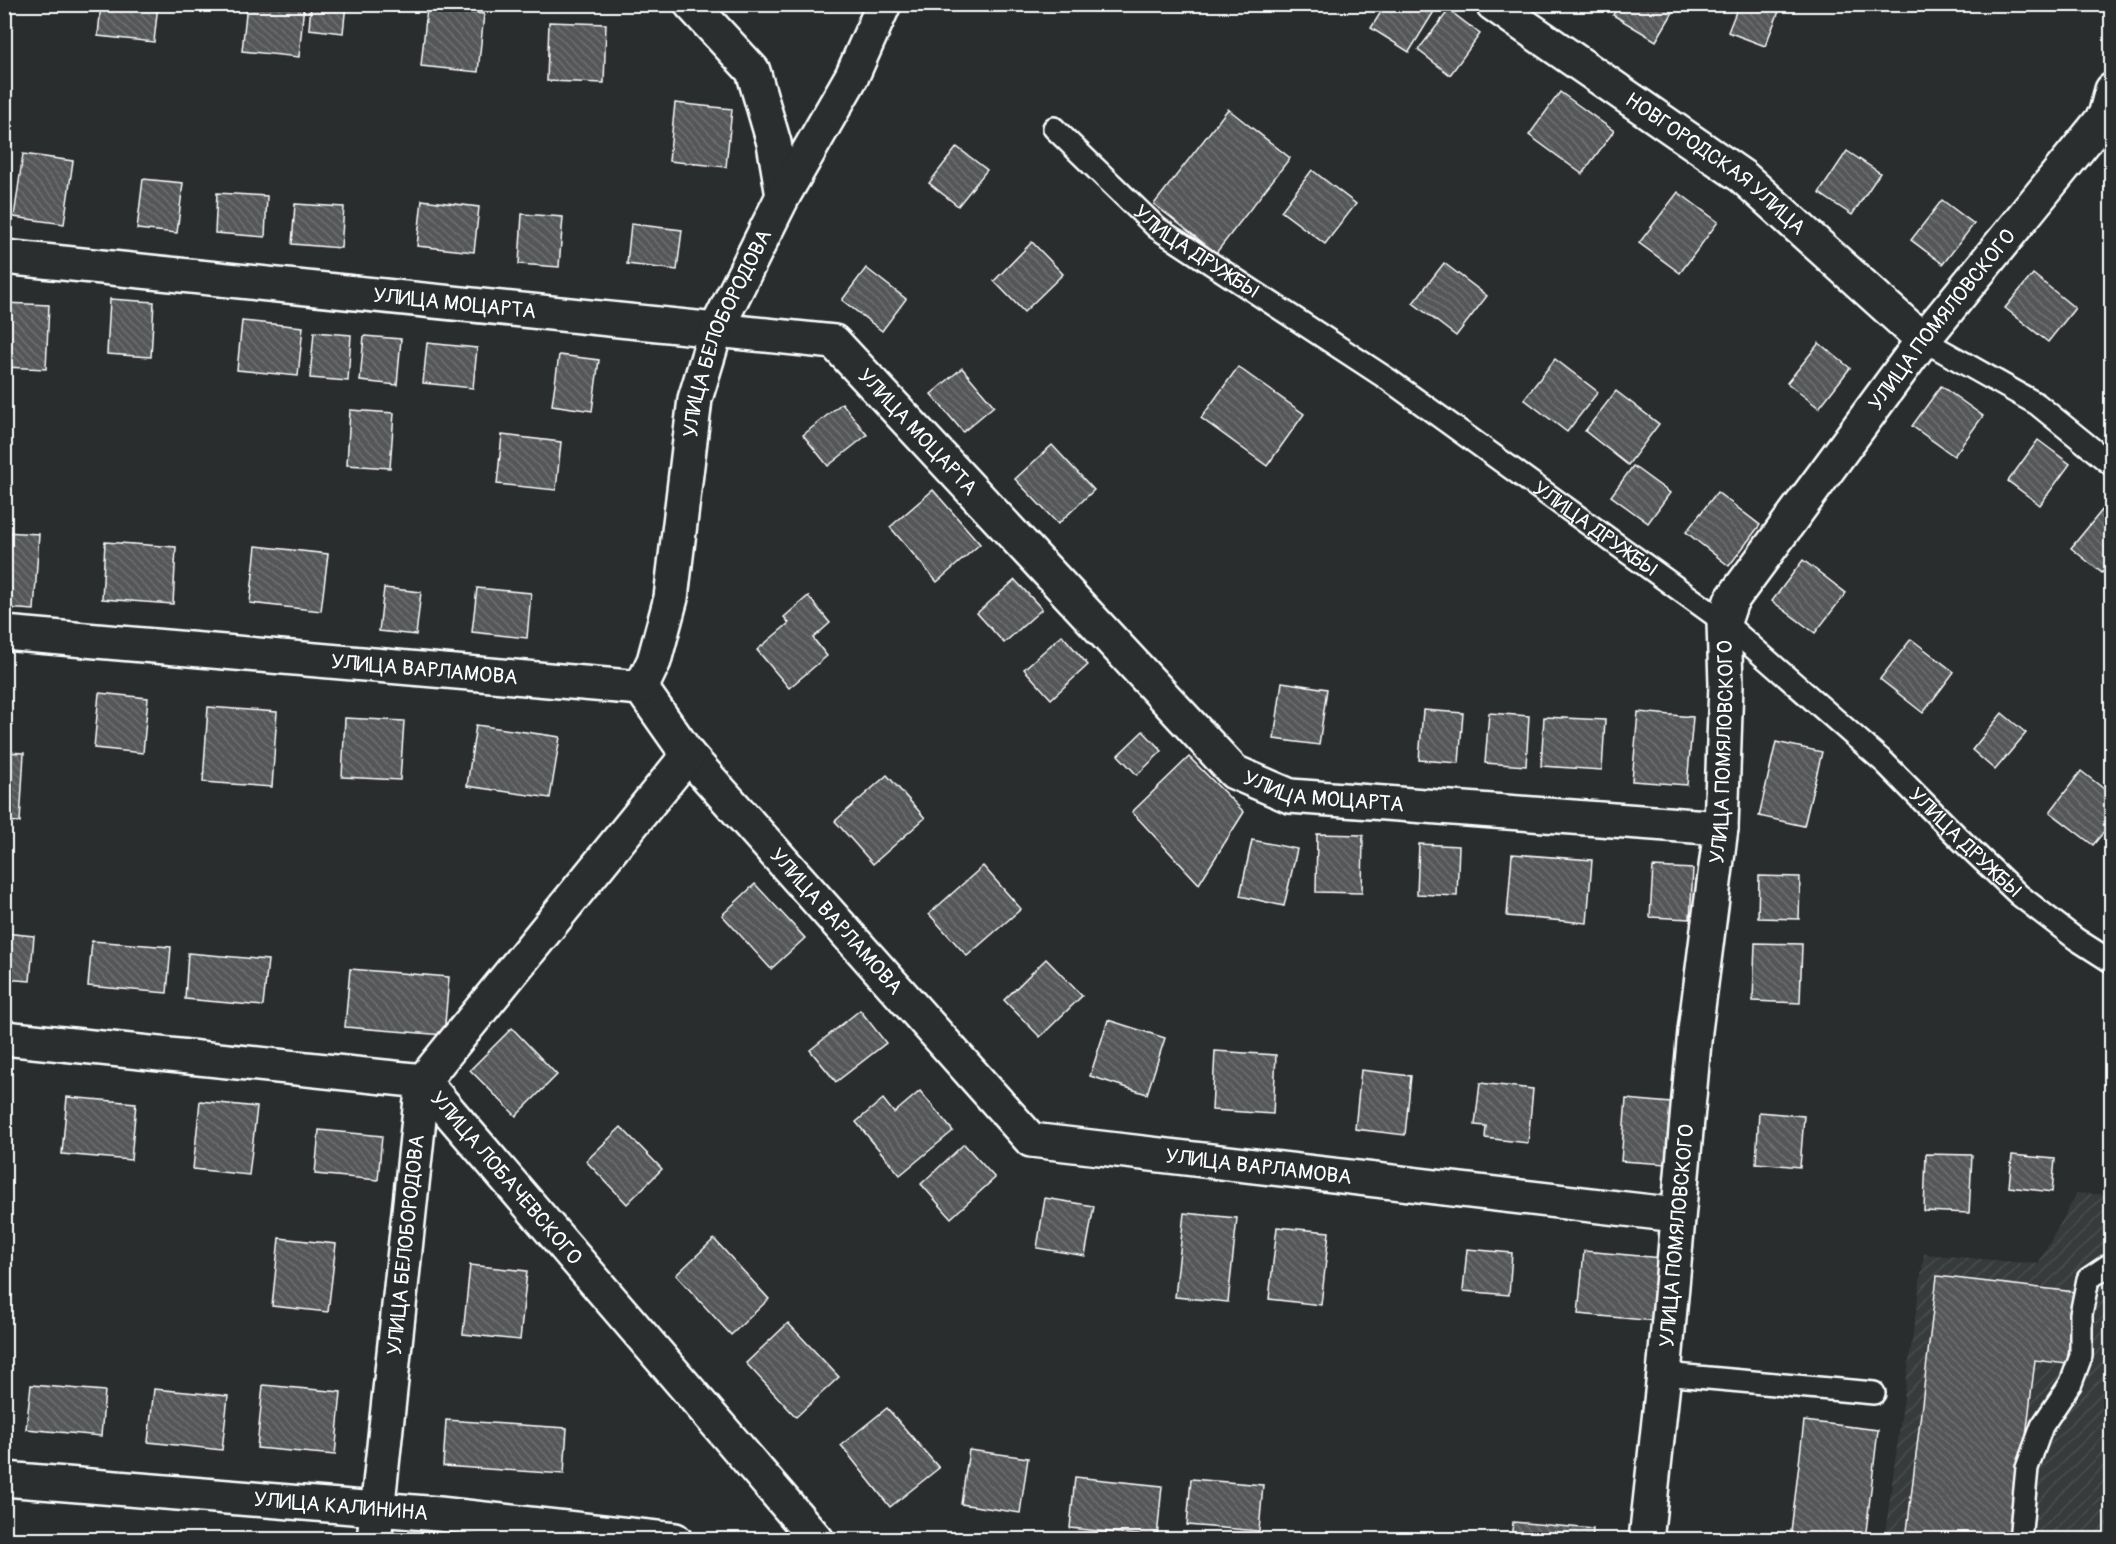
<svg xmlns="http://www.w3.org/2000/svg" width="2116" height="1544" font-family="Pangolin,sans-serif">
  <style>
    .industrial { fill: url(#industrial-furrows) }
    .building { fill: url(#building-back-hatch); stroke: #fff; stroke-width: 1.5 }
    .lines { fill: none; stroke-linecap: round; stroke-linejoin: round }
    .lane-casing { stroke: #fff; stroke-width: 26 }
    .street-casing { stroke: #fff; stroke-width: 38 }
    .secondary-casing { stroke: #fff; stroke-width: 38 }
    .lane { stroke: #2a2d2e; stroke-width: 21 }
    .street { stroke: #2a2d2e; stroke-width: 33 }
    .secondary { stroke: #2a2d2e; stroke-width: 33 }
    .labels { text-anchor: middle; dominant-baseline: central; stroke-width: 5; stroke-linejoin: round; paint-order: stroke }
    .street-label { font-size: 21px; fill: #fff; stroke: #2a2d2e }
  </style>
  <defs>
    <pattern id="industrial-furrows" width="10" height="10" patternUnits="userSpaceOnUse" patternTransform="scale(1.5)"><rect width="10" height="10" fill="#373a3b"/><path d="M-1 1l2-2M0 10L10 0M9 11l2-2" fill="none" stroke="#4b4e4f"/></pattern>
    <pattern id="building-back-hatch" width="6" height="6" patternUnits="userSpaceOnUse" patternTransform="scale(1.5)"><rect width="6" height="6" fill="#555758"/><path d="M-1 5l2 2M0 0l6 6M5-1l2 2" fill="none" stroke="#6e7071"/></pattern>
  </defs>
  <rect width="100%" height="100%" fill="#2a2d2e"/>
  <filter id="ink" filterUnits="userSpaceOnUse"><feTurbulence type="fractalNoise" baseFrequency=".0167" numOctaves="2"/><feDisplacementMap in="SourceGraphic" scale="12" xChannelSelector="R" yChannelSelector="G"/><feConvolveMatrix kernelMatrix="1 2 1 2 8 2 1 2 1" color-interpolation-filters="sRGB"/></filter>
  <g filter="url(#ink)">
    <!-- industrial -->
    <polygon class="industrial" points="2077,1193 2111,1195 2111,1539 1884,1540 1924,1254 2038,1264"/>
    <!-- building -->
    <g class="building">
      <polygon points="101,4 158,4 154,42 98,36"/>
      <polygon points="247,4 304,4 299,57 242,51"/>
      <polygon points="311,4 346,4 343,33 309,29"/>
      <polygon points="1386,4 1438,5 1409,52 1371,28"/>
      <polygon points="1619,4 1673,4 1676,7 1656,41 1613,15"/>
      <polygon points="1739,4 1782,4 1765,46 1728,32"/>
      <polygon points="427,8 484,14 478,72 421,66"/>
      <polygon points="1449,10 1480,34 1450,75 1418,50"/>
      <polygon points="549,22 606,24 604,83 547,81"/>
      <polygon points="1560,92 1614,131 1582,174 1529,135"/>
      <polygon points="675,103 732,109 726,167 669,161"/>
      <polygon points="1228,109 1290,158 1216,253 1154,204"/>
      <polygon points="957,147 987,170 958,206 929,183"/>
      <polygon points="1847,151 1880,173 1852,215 1819,193"/>
      <polygon points="23,154 73,161 64,224 14,217"/>
      <polygon points="1312,170 1356,204 1325,244 1281,211"/>
      <polygon points="143,179 183,183 177,233 137,229"/>
      <polygon points="1678,192 1718,222 1680,273 1639,243"/>
      <polygon points="217,193 267,196 265,237 215,233"/>
      <polygon points="422,200 479,207 474,252 417,246"/>
      <polygon points="1942,200 1974,224 1943,264 1911,240"/>
      <polygon points="295,204 344,207 341,248 292,244"/>
      <polygon points="522,214 563,217 559,267 519,264"/>
      <polygon points="631,224 682,230 677,270 627,264"/>
      <polygon points="1032,242 1063,274 1024,312 994,281"/>
      <polygon points="1444,263 1487,296 1456,336 1413,303"/>
      <polygon points="866,268 906,299 882,331 842,300"/>
      <polygon points="2033,274 2075,308 2048,342 2005,308"/>
      <polygon points="110,299 154,302 151,357 107,354"/>
      <polygon points="4,303 49,305 46,369 4,367"/>
      <polygon points="242,321 303,327 298,376 237,370"/>
      <polygon points="314,332 351,335 348,381 310,378"/>
      <polygon points="364,336 401,339 397,385 360,381"/>
      <polygon points="427,343 477,348 473,388 423,383"/>
      <polygon points="1819,343 1850,368 1819,408 1787,383"/>
      <polygon points="559,355 599,360 592,411 552,405"/>
      <polygon points="1555,359 1598,392 1567,432 1524,399"/>
      <polygon points="1238,367 1304,414 1267,466 1201,418"/>
      <polygon points="962,368 994,406 963,432 931,394"/>
      <polygon points="1941,386 1983,416 1954,456 1912,426"/>
      <polygon points="1616,391 1659,424 1628,465 1585,431"/>
      <polygon points="2112,400 2112,419 2103,413"/>
      <polygon points="842,403 867,435 828,466 803,435"/>
      <polygon points="350,410 394,413 390,468 347,465"/>
      <polygon points="502,435 561,442 556,490 497,484"/>
      <polygon points="2038,440 2070,464 2040,505 2008,481"/>
      <polygon points="1052,445 1094,490 1058,524 1015,479"/>
      <polygon points="1633,466 1670,493 1648,523 1611,496"/>
      <polygon points="933,490 980,544 937,582 890,527"/>
      <polygon points="1717,492 1760,525 1729,566 1686,532"/>
      <polygon points="2103,509 2112,516 2112,561 2102,573 2071,548"/>
      <polygon points="4,532 39,534 34,610 4,608"/>
      <polygon points="105,542 176,547 173,604 102,599"/>
      <polygon points="256,546 328,554 321,611 250,603"/>
      <polygon points="1803,560 1846,593 1815,633 1772,601"/>
      <polygon points="1015,580 1042,609 1004,643 977,613"/>
      <polygon points="384,588 421,592 416,635 379,631"/>
      <polygon points="477,588 531,593 527,638 472,632"/>
      <polygon points="808,596 830,623 813,638 827,656 789,688 757,650 789,623 784,617"/>
      <polygon points="1062,635 1088,665 1051,699 1024,669"/>
      <polygon points="1911,639 1954,672 1923,713 1880,679"/>
      <polygon points="1282,682 1327,689 1319,745 1274,739"/>
      <polygon points="99,693 148,698 143,753 94,748"/>
      <polygon points="208,707 277,712 272,787 203,782"/>
      <polygon points="1423,710 1463,713 1459,763 1419,760"/>
      <polygon points="1638,712 1693,717 1687,785 1632,781"/>
      <polygon points="1489,713 1529,716 1526,766 1485,763"/>
      <polygon points="2002,713 2026,733 1995,770 1972,750"/>
      <polygon points="1544,717 1605,720 1602,770 1541,766"/>
      <polygon points="345,718 404,721 400,780 342,777"/>
      <polygon points="476,725 560,737 550,798 467,786"/>
      <polygon points="1143,731 1162,751 1137,775 1118,755"/>
      <polygon points="1776,742 1822,752 1804,826 1759,816"/>
      <polygon points="4,752 24,753 20,822 4,821"/>
      <polygon points="1189,757 1244,812 1199,884 1132,812"/>
      <polygon points="2081,771 2112,795 2112,822 2093,845 2050,812"/>
      <polygon points="887,775 925,818 873,864 835,821"/>
      <polygon points="1317,834 1363,835 1362,893 1316,892"/>
      <polygon points="1252,840 1297,849 1284,906 1240,896"/>
      <polygon points="1419,844 1459,846 1457,896 1417,894"/>
      <polygon points="1512,854 1592,860 1587,923 1507,916"/>
      <polygon points="983,866 1021,909 967,956 929,914"/>
      <polygon points="1653,867 1693,869 1690,919 1650,917"/>
      <polygon points="1759,876 1800,877 1799,919 1758,918"/>
      <polygon points="755,884 805,938 771,969 722,915"/>
      <polygon points="4,933 34,936 30,981 4,979"/>
      <polygon points="92,941 171,947 167,993 88,986"/>
      <polygon points="1755,943 1802,944 1800,1003 1753,1001"/>
      <polygon points="188,953 268,960 263,1006 185,999"/>
      <polygon points="1046,959 1082,996 1040,1037 1004,1000"/>
      <polygon points="350,969 449,977 444,1035 345,1027"/>
      <polygon points="860,1010 886,1043 836,1082 810,1050"/>
      <polygon points="1108,1020 1165,1038 1147,1094 1090,1076"/>
      <polygon points="512,1028 557,1075 516,1116 470,1070"/>
      <polygon points="1215,1051 1276,1055 1273,1114 1212,1110"/>
      <polygon points="1361,1070 1411,1076 1405,1135 1355,1129"/>
      <polygon points="1480,1083 1533,1089 1528,1143 1485,1138 1486,1126 1475,1125"/>
      <polygon points="920,1091 953,1131 900,1175 856,1122 883,1099 894,1113"/>
      <polygon points="67,1097 136,1103 131,1160 62,1154"/>
      <polygon points="4,1099 9,1099 6,1141 4,1141"/>
      <polygon points="1626,1099 1671,1103 1666,1164 1621,1161"/>
      <polygon points="200,1101 257,1107 249,1175 193,1169"/>
      <polygon points="1759,1112 1804,1116 1800,1167 1756,1163"/>
      <polygon points="621,1127 662,1169 627,1204 586,1161"/>
      <polygon points="319,1130 382,1136 378,1180 315,1174"/>
      <polygon points="964,1144 995,1178 951,1218 921,1184"/>
      <polygon points="1926,1154 1972,1155 1969,1213 1924,1211"/>
      <polygon points="2012,1155 2055,1159 2052,1192 2009,1187"/>
      <polygon points="1045,1198 1094,1206 1085,1256 1037,1248"/>
      <polygon points="1184,1213 1237,1218 1228,1302 1175,1297"/>
      <polygon points="1277,1227 1329,1232 1321,1305 1269,1299"/>
      <polygon points="279,1238 336,1244 328,1312 272,1306"/>
      <polygon points="714,1239 769,1299 731,1335 676,1275"/>
      <polygon points="1467,1249 1512,1253 1509,1295 1463,1291"/>
      <polygon points="1584,1251 1673,1259 1667,1322 1578,1314"/>
      <polygon points="470,1265 527,1271 520,1340 463,1334"/>
      <polygon points="1937,1276 2075,1292 2067,1364 2035,1360 2014,1540 1906,1540"/>
      <polygon points="788,1323 839,1377 796,1417 746,1363"/>
      <polygon points="31,1385 105,1391 101,1436 26,1429"/>
      <polygon points="263,1385 341,1392 335,1455 257,1448"/>
      <polygon points="154,1389 228,1396 222,1450 148,1442"/>
      <polygon points="887,1408 939,1468 890,1507 841,1445"/>
      <polygon points="446,1420 567,1428 564,1474 443,1466"/>
      <polygon points="1804,1421 1878,1430 1865,1540 1790,1540"/>
      <polygon points="969,1450 1028,1458 1020,1513 961,1504"/>
      <polygon points="1075,1477 1162,1486 1157,1537 1070,1528"/>
      <polygon points="1191,1479 1263,1485 1259,1531 1187,1525"/>
      <polygon points="1513,1522 1593,1529 1592,1540 1511,1540"/>
    </g>
    <g class="lines">
      <defs>
        <g id="lane">
          <path id="s1" d="M1054,128L1157,228L1389,380L1724,622L1885,763L1958,837L2019,895L2076,939L2112,962"/>
          <polyline points="1923,340 2037,404 2112,465"/>
          <polyline points="1664,1374 1874,1393"/>
          <polyline points="2020,1540 2027,1468 2042,1426 2071,1383 2081,1356 2081,1314 2088,1279 2112,1263"/>
        </g>
        <g id="street">
          <polyline points="691,4 753,71 774,143 783,196"/>
          <path id="s2" d="M1493,4L1743,177L1923,340"/>
          <path id="s3" d="M4,257L834,342L1234,772L1290,796L1721,828"/>
          <path id="s4" d="M4,633L641,688L688,755L1031,1140L1677,1215"/>
          <path id="s5" d="M641,688L654,661L671,598L695,399L716,330L783,196L852,76L884,4"/>
          <path id="s6" d="M688,755L423,1081L817,1540"/>
          <path id="s7" d="M4,1479L439,1514L675,1540"/>
        </g>
        <g id="secondary">
          <polyline points="4,1038 423,1081 374,1540"/>
          <path id="s8" d="M1646,1540L1664,1374L1695,1031L1721,828L1726,684L1724,622L1731,601L1923,340L2105,116L2112,90"/>
        </g>
      </defs>
      <!-- lane casing -->
      <use href="#lane" class="lane-casing"/>
      <!-- street casing -->
      <use href="#street" class="street-casing"/>
      <!-- secondary casing -->
      <use href="#secondary" class="secondary-casing"/>
      <!-- lane -->
      <use href="#lane" class="lane"/>
      <!-- street -->
      <use href="#street" class="street"/>
      <!-- secondary -->
      <use href="#secondary" class="secondary"/>
    </g>
  </g>
  <g class="labels">
    <!-- street labels -->
    <g class="street-label">
      <text stroke="none"><textPath href="#s2" startOffset="274">НОВГОРОДСКАЯ УЛИЦА</textPath></text>
      <text stroke="none"><textPath href="#s1" startOffset="189">УЛИЦА ДРУЖБЫ</textPath></text>
      <text stroke="none"><textPath href="#s3" startOffset="453">УЛИЦА МОЦАРТА</textPath></text>
      <text stroke="none"><textPath href="#s8" startOffset="1296">УЛИЦА ПОМЯЛОВСКОГО</textPath></text>
      <text stroke="none"><textPath href="#s5" startOffset="368">УЛИЦА БЕЛОБОРОДОВА</textPath></text>
      <text stroke="none"><textPath href="#s3" startOffset="957">УЛИЦА МОЦАРТА</textPath></text>
      <text stroke="none"><textPath href="#s1" startOffset="675">УЛИЦА ДРУЖБЫ</textPath></text>
      <text stroke="none"><textPath href="#s4" startOffset="422">УЛИЦА ВАРЛАМОВА</textPath></text>
      <text stroke="none"><textPath href="#s8" startOffset="792">УЛИЦА ПОМЯЛОВСКОГО</textPath></text>
      <text stroke="none"><textPath href="#s3" startOffset="1515">УЛИЦА МОЦАРТА</textPath></text>
      <text stroke="none"><textPath href="#s1" startOffset="1161">УЛИЦА ДРУЖБЫ</textPath></text>
      <text stroke="none"><textPath href="#s4" startOffset="944">УЛИЦА ВАРЛАМОВА</textPath></text>
      <text stroke="none"><textPath href="#s4" startOffset="1466">УЛИЦА ВАРЛАМОВА</textPath></text>
      <text stroke="none"><textPath href="#s6" startOffset="548">УЛИЦА ЛОБАЧЕВСКОГО</textPath></text>
      <text stroke="none"><textPath href="#s8" startOffset="306">УЛИЦА ПОМЯЛОВСКОГО</textPath></text>
      <text transform="translate(406 1245) rotate(-84)">УЛИЦА БЕЛОБОРОДОВА</text>
      <text stroke="none"><textPath href="#s7" startOffset="338">УЛИЦА КАЛИНИНА</textPath></text>
    </g>
  </g>
  <!-- margin -->
  <rect width="2116" height="1544" fill="none" stroke="#2a2d2e" stroke-width="24"/>
  <rect x="12" y="12" width="2092" height="1520" fill="none" stroke="#fff" stroke-width="2" filter="url(#ink)"/>
</svg>
